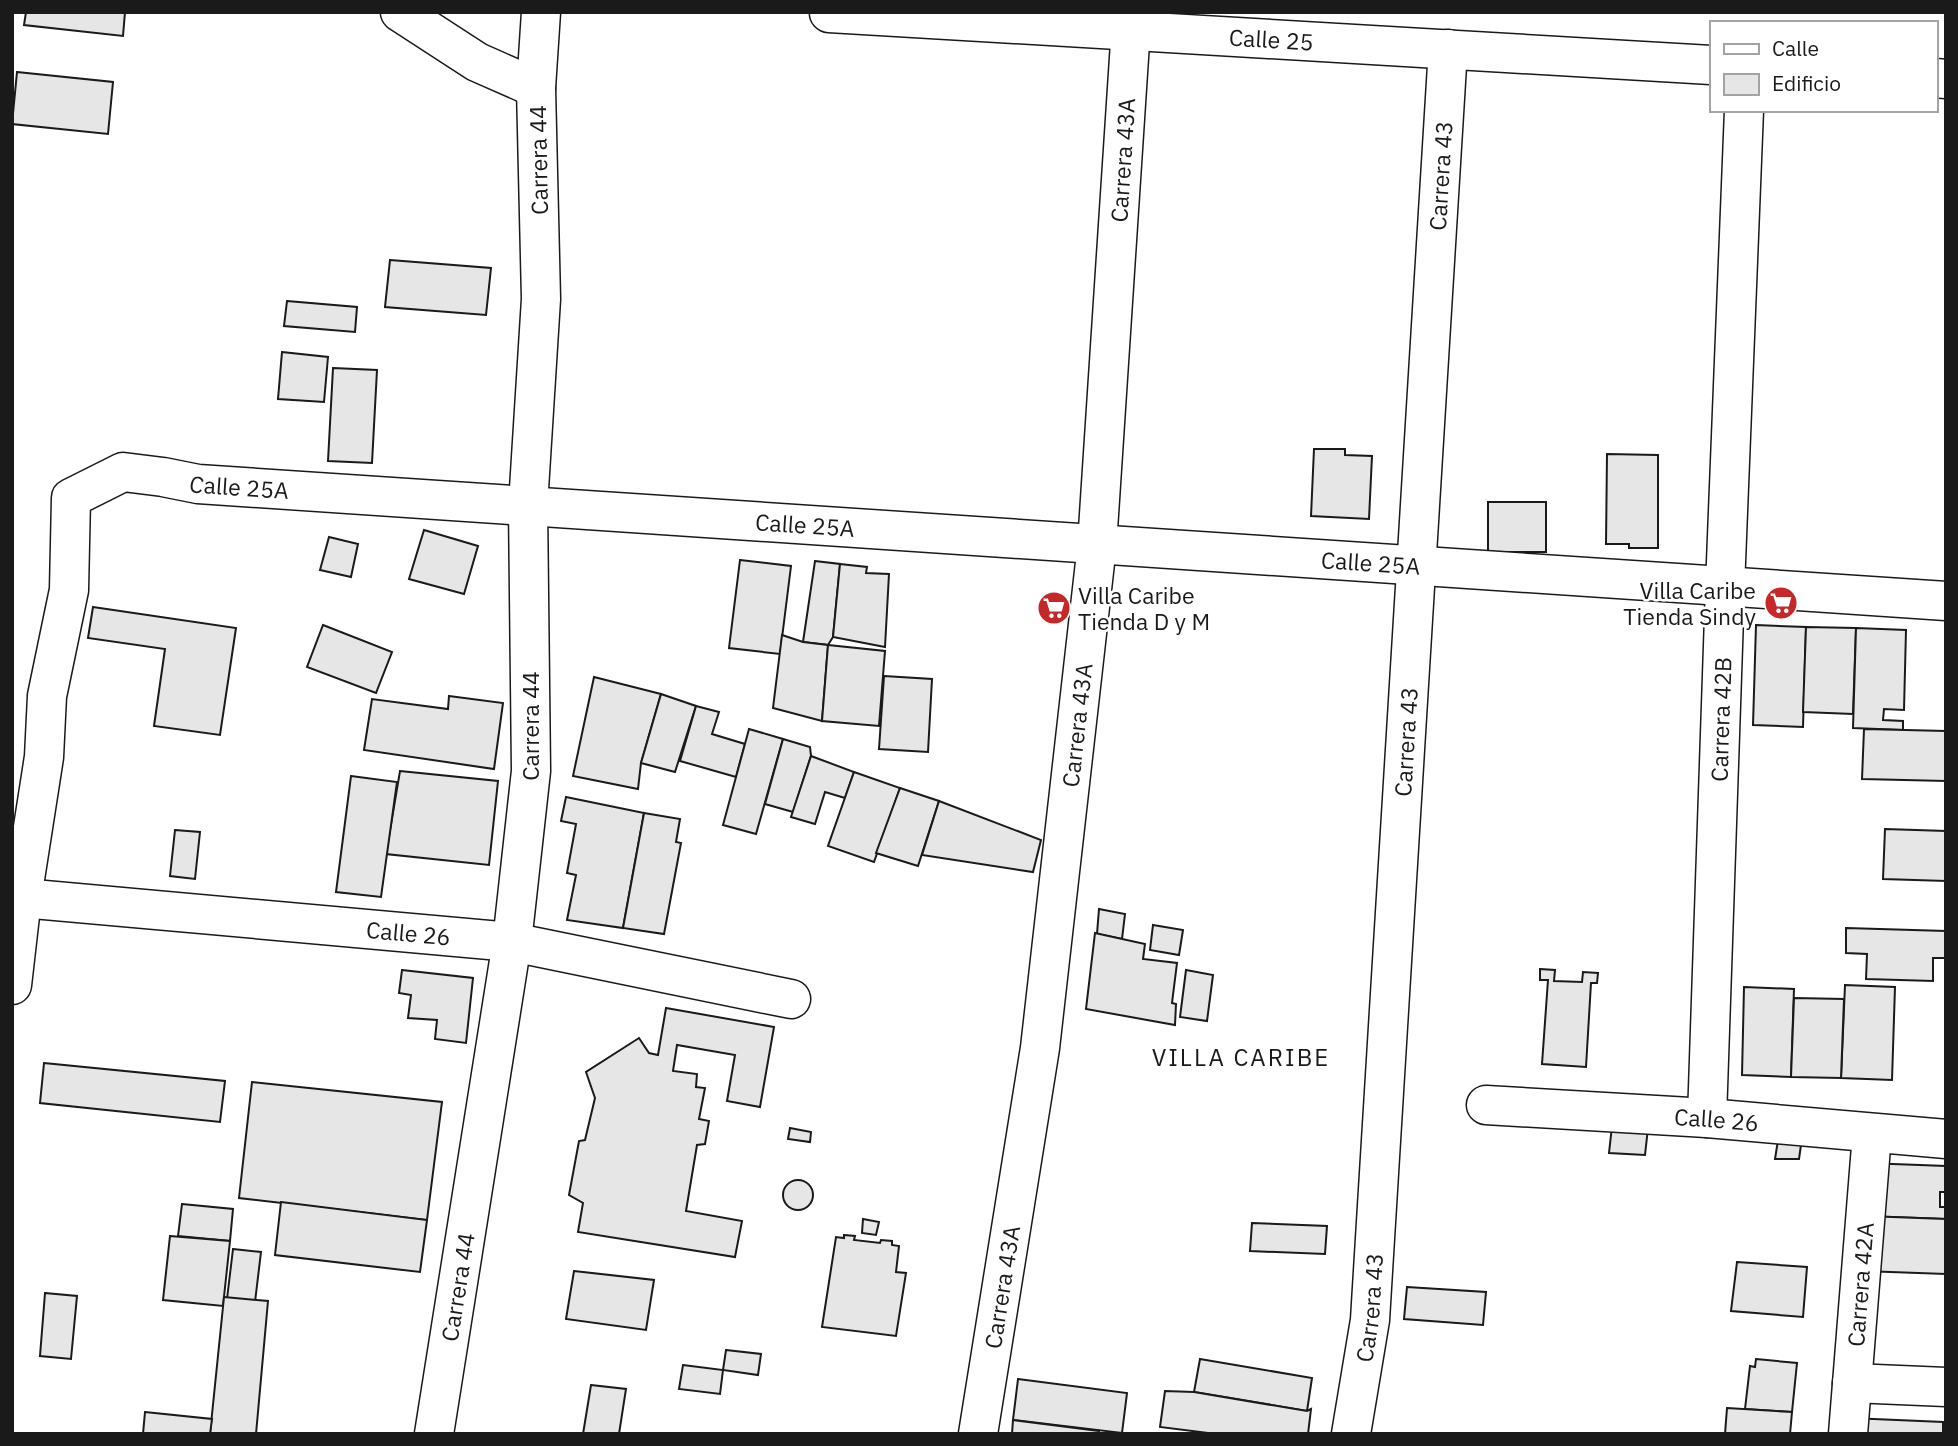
<svg xmlns="http://www.w3.org/2000/svg" width="1958" height="1446" font-family="'IBM Plex Sans',sans-serif">
  <style>
    .building { fill: #e6e6e6; stroke: #1a1a1a; stroke-width: 2 }
    .lines { fill: none; stroke-linecap: round; stroke-linejoin: round }
    .minor-casing { stroke: #1a1a1a; stroke-width: 41 }
    .minor { stroke: #fff; stroke-width: 38 }
    .labels { text-anchor: middle; dominant-baseline: central; stroke-width: 5; stroke-linejoin: round; paint-order: stroke }
    .street-label { font-size: 23px; fill: #1a1a1a; stroke: #fff }
    .poi-label { font-size: 23px; fill: #1a1a1a; stroke: #fff; text-anchor: end }
    .neighbourhood-label { font-size: 24px; letter-spacing: 2px; fill: #1a1a1a; stroke: #fff }
  </style>
  <rect width="100%" height="100%" fill="#fff"/>
  <!-- building -->
  <g class="building">
    <polygon points="26,12 125,12 123,36 24,25"/>
    <polygon points="17,72 113,82 108,134 12,124"/>
    <polygon points="390,260 491,268 486,315 385,307"/>
    <polygon points="287,301 357,307 355,332 284,326"/>
    <polygon points="282,352 328,357 324,402 278,399"/>
    <polygon points="333,368 377,370 372,463 328,461"/>
    <polygon points="1314,449 1345,449 1345,455 1372,456 1369,519 1311,516"/>
    <polygon points="1607,454 1658,455 1658,548 1629,548 1629,544 1606,544"/>
    <rect x="1488" y="502" width="58" height="50"/>
    <polygon points="424,530 478,546 464,594 409,579"/>
    <polygon points="329,537 358,544 351,577 320,570"/>
    <polygon points="740,560 791,566 780,654 729,648"/>
    <polygon points="815,561 840,564 833,637 828,645 803,642"/>
    <polygon points="840,564 867,567 866,573 889,574 885,647 833,637"/>
    <polygon points="93,607 236,628 220,735 154,726 165,649 88,638"/>
    <polygon points="323,625 392,652 376,693 307,667"/>
    <polygon points="1756,625 1806,627 1803,727 1753,725"/>
    <polygon points="1806,627 1856,628 1853,714 1803,712"/>
    <polygon points="1856,628 1906,630 1904,710 1884,709 1883,720 1903,721 1903,730 1853,728"/>
    <polygon points="782,635 803,642 828,645 822,721 773,708"/>
    <polygon points="828,645 885,651 879,726 822,721"/>
    <polygon points="884,676 932,679 928,752 879,749"/>
    <polygon points="594,677 661,694 641,763 638,789 573,776"/>
    <polygon points="661,694 696,706 675,772 641,763"/>
    <polygon points="449,696 503,703 494,769 364,750 372,699 448,709"/>
    <polygon points="696,706 719,712 712,734 745,744 736,777 680,761"/>
    <polygon points="749,729 783,739 756,834 723,825"/>
    <polygon points="1864,729 1946,731 1946,781 1862,779"/>
    <polygon points="783,739 810,747 811,756 793,812 765,804"/>
    <polygon points="811,756 854,772 845,798 825,792 815,824 791,817"/>
    <polygon points="400,771 498,781 489,865 386,854"/>
    <polygon points="854,772 900,788 874,862 828,846"/>
    <polygon points="351,776 397,782 381,897 336,892"/>
    <polygon points="900,788 939,801 918,866 876,853"/>
    <polygon points="566,797 644,813 623,928 567,920 576,875 567,873 576,824 561,821"/>
    <polygon points="939,801 1041,840 1033,872 922,855"/>
    <polygon points="644,813 680,819 676,842 681,843 664,934 623,928"/>
    <polygon points="1885,829 1946,831 1946,881 1883,879"/>
    <polygon points="175,830 200,832 195,879 170,876"/>
    <polygon points="1099,909 1125,914 1122,939 1097,934"/>
    <polygon points="1153,925 1183,930 1179,955 1150,950"/>
    <polygon points="1846,928 1946,931 1945,958 1933,958 1933,981 1866,979 1867,954 1846,953"/>
    <polygon points="1095,933 1145,944 1143,959 1177,963 1172,1003 1176,1004 1175,1025 1086,1009"/>
    <polygon points="1540,969 1555,970 1554,981 1582,982 1583,972 1598,973 1597,983 1591,983 1586,1067 1542,1064 1548,980 1540,980"/>
    <polygon points="402,970 473,978 466,1043 435,1039 437,1020 408,1018 411,995 399,993"/>
    <polygon points="1186,970 1213,975 1207,1021 1180,1017"/>
    <polygon points="1845,985 1895,987 1892,1080 1841,1078"/>
    <polygon points="1744,987 1794,989 1791,1077 1742,1075"/>
    <polygon points="1794,998 1844,999 1841,1078 1791,1077"/>
    <polygon points="666,1008 774,1027 760,1107 727,1101 735,1055 677,1045 673,1071 697,1074 696,1087 705,1088 699,1119 709,1121 705,1144 697,1145 686,1211 742,1221 735,1257 578,1232 583,1203 569,1195 579,1141 585,1140 595,1098 586,1072 639,1038 649,1053 658,1055"/>
    <polygon points="44,1063 225,1081 220,1122 40,1103"/>
    <polygon points="252,1082 442,1102 427,1220 239,1198"/>
    <polygon points="1805,1117 1799,1159 1775,1159 1778,1140"/>
    <polygon points="1612,1126 1648,1128 1645,1155 1609,1153"/>
    <polygon points="790,1128 811,1132 810,1142 788,1139"/>
    <polygon points="1866,1163 1946,1166 1946,1192 1940,1192 1940,1207 1946,1207 1946,1219 1865,1216"/>
    <circle cx="798" cy="1195" r="15"/>
    <polygon points="281,1202 427,1220 420,1272 275,1255"/>
    <polygon points="182,1204 233,1209 230,1241 178,1236"/>
    <polygon points="1865,1216 1946,1219 1946,1274 1863,1271"/>
    <polygon points="863,1219 879,1222 876,1235 862,1233"/>
    <polygon points="1252,1223 1327,1226 1325,1254 1250,1251"/>
    <polygon points="844,1235 855,1236 854,1240 880,1243 881,1240 892,1241 892,1245 899,1246 896,1272 906,1273 896,1336 822,1327 836,1237 844,1238"/>
    <polygon points="170,1236 230,1241 223,1306 163,1300"/>
    <polygon points="233,1249 261,1252 255,1302 227,1299"/>
    <polygon points="1737,1262 1807,1267 1803,1317 1731,1311"/>
    <polygon points="574,1271 654,1280 646,1330 566,1319"/>
    <polygon points="1407,1287 1486,1292 1483,1325 1404,1319"/>
    <polygon points="45,1293 77,1296 71,1359 40,1356"/>
    <polygon points="224,1297 268,1301 256,1434 210,1434"/>
    <polygon points="726,1350 761,1354 758,1375 723,1370"/>
    <polygon points="1200,1359 1312,1378 1307,1411 1194,1392"/>
    <polygon points="1756,1359 1797,1363 1792,1412 1745,1409 1750,1366 1755,1367"/>
    <polygon points="683,1365 723,1370 720,1394 679,1389"/>
    <polygon points="1018,1379 1127,1393 1122,1433 1013,1420"/>
    <polygon points="591,1385 626,1389 619,1434 583,1434"/>
    <polygon points="1165,1391 1194,1392 1307,1411 1311,1409 1308,1434 1216,1434 1160,1427"/>
    <polygon points="1727,1408 1792,1412 1790,1434 1725,1434"/>
    <polygon points="145,1412 212,1419 210,1434 143,1434"/>
    <polygon points="1850,1418 1943,1422 1943,1434 1850,1434"/>
    <polygon points="1013,1420 1099,1431 1098,1434 1012,1434"/>
  </g>
  <g class="lines">
    <defs>
      <g id="minor">
        <polyline points="400,12 477,62 536,88"/>
        <path id="s1" d="M829,13L1711,65"/>
        <polyline points="1935,78 1946,79"/>
        <path id="s2" d="M22,898L512,942L791,999"/>
        <path id="s3" d="M12,985L22,898L44,757L47,696L69,590L71,498L123,472L163,477L198,484L1946,601"/>
        <path id="s4" d="M1486,1105L1707,1118L1946,1139"/>
        <path id="s5" d="M1707,1118L1725,587L1744,110"/>
        <polyline points="1852,1383 1946,1387"/>
        <path id="s6" d="M434,1434L512,942L531,771L528,505L541,299L536,88L541,12"/>
        <path id="s7" d="M978,1434L1040,1048L1097,545L1132,12"/>
        <path id="s8" d="M1351,1434L1370,1320L1448,49"/>
        <path id="s9" d="M1848,1434L1872,1134"/>
      </g>
    </defs>
    <!-- minor casing -->
    <use href="#minor" class="minor-casing"/>
    <!-- minor -->
    <use href="#minor" class="minor"/>
  </g>
  <!-- icons -->
  <defs>
    <symbol id="supermarket-disc" viewBox="-11 -11 22 22"><circle r="9.5" fill="#c62828" stroke="#fff"/><path d="M-6-5.5h2.5l.6 2H6L4.5 2H-2.5L-4.4-4H-6ZM-1.5 3.2a1.3 1.3 0 1 0 .1 0ZM3 3.2a1.3 1.3 0 1 0 .1 0Z" fill="#fff"/></symbol>
  </defs>
  <g fill-rule="evenodd">
    <use href="#supermarket-disc" x="1762" y="584" width="38" height="38"/>
    <use href="#supermarket-disc" x="1035" y="589" width="38" height="38"/>
  </g>
  <g class="labels">
    <!-- street labels -->
    <g class="street-label">
      <text stroke="none"><textPath href="#s1" startOffset="443">Calle 25</textPath></text>
      <text transform="translate(538 160) rotate(-91)">Carrera 44</text>
      <text stroke="none"><textPath href="#s7" startOffset="1283">Carrera 43A</textPath></text>
      <text stroke="none"><textPath href="#s8" startOffset="1262">Carrera 43</textPath></text>
      <text stroke="none"><textPath href="#s3" startOffset="667">Calle 25A</textPath></text>
      <text stroke="none"><textPath href="#s3" startOffset="1234">Calle 25A</textPath></text>
      <text stroke="none"><textPath href="#s3" startOffset="1801">Calle 25A</textPath></text>
      <text stroke="none"><textPath href="#s5" startOffset="399">Carrera 42B</textPath></text>
      <text stroke="none"><textPath href="#s7" startOffset="716">Carrera 43A</textPath></text>
      <text transform="translate(530 726) rotate(-90)">Carrera 44</text>
      <text stroke="none"><textPath href="#s8" startOffset="695">Carrera 43</textPath></text>
      <text stroke="none"><textPath href="#s2" startOffset="388">Calle 26</textPath></text>
      <text stroke="none"><textPath href="#s4" startOffset="231">Calle 26</textPath></text>
      <text stroke="none"><textPath href="#s9" startOffset="150">Carrera 42A</textPath></text>
      <text stroke="none"><textPath href="#s7" startOffset="149">Carrera 43A</textPath></text>
      <text stroke="none"><textPath href="#s6" startOffset="149">Carrera 44</textPath></text>
      <text stroke="none"><textPath href="#s8" startOffset="128">Carrera 43</textPath></text>
    </g>
    <!-- poi labels -->
    <g class="poi-label">
      <text x="1756" y="590">Villa Caribe<tspan x="1756" dy="26">Tienda Sindy</tspan></text>
      <text x="1078" y="595" text-anchor="start">Villa Caribe<tspan x="1078" dy="26">Tienda D y M</tspan></text>
    </g>
    <!-- neighbourhood labels -->
    <g class="neighbourhood-label">
      <text x="1241" y="1057">VILLA CARIBE</text>
    </g>
  </g>
  <!-- border -->
  <rect width="1958" height="1446" fill="none" stroke="#1a1a1a" stroke-width="28"/>
  <!-- legend -->
  <rect x="1710" y="21" width="228" height="91" fill="#ffffff" stroke="#a3a3a3" stroke-width="2"/>
  <rect x="1724" y="44" width="35" height="10" fill="#ffffff" stroke="#a3a3a3" stroke-width="2"/>
  <text x="1772" y="56" font-size="21" fill="#1a1a1a">Calle</text>
  <rect x="1724" y="74" width="35" height="21" fill="#e6e6e6" stroke="#a3a3a3" stroke-width="2"/>
  <text x="1772" y="91" font-size="21" fill="#1a1a1a">Edificio</text>
</svg>
